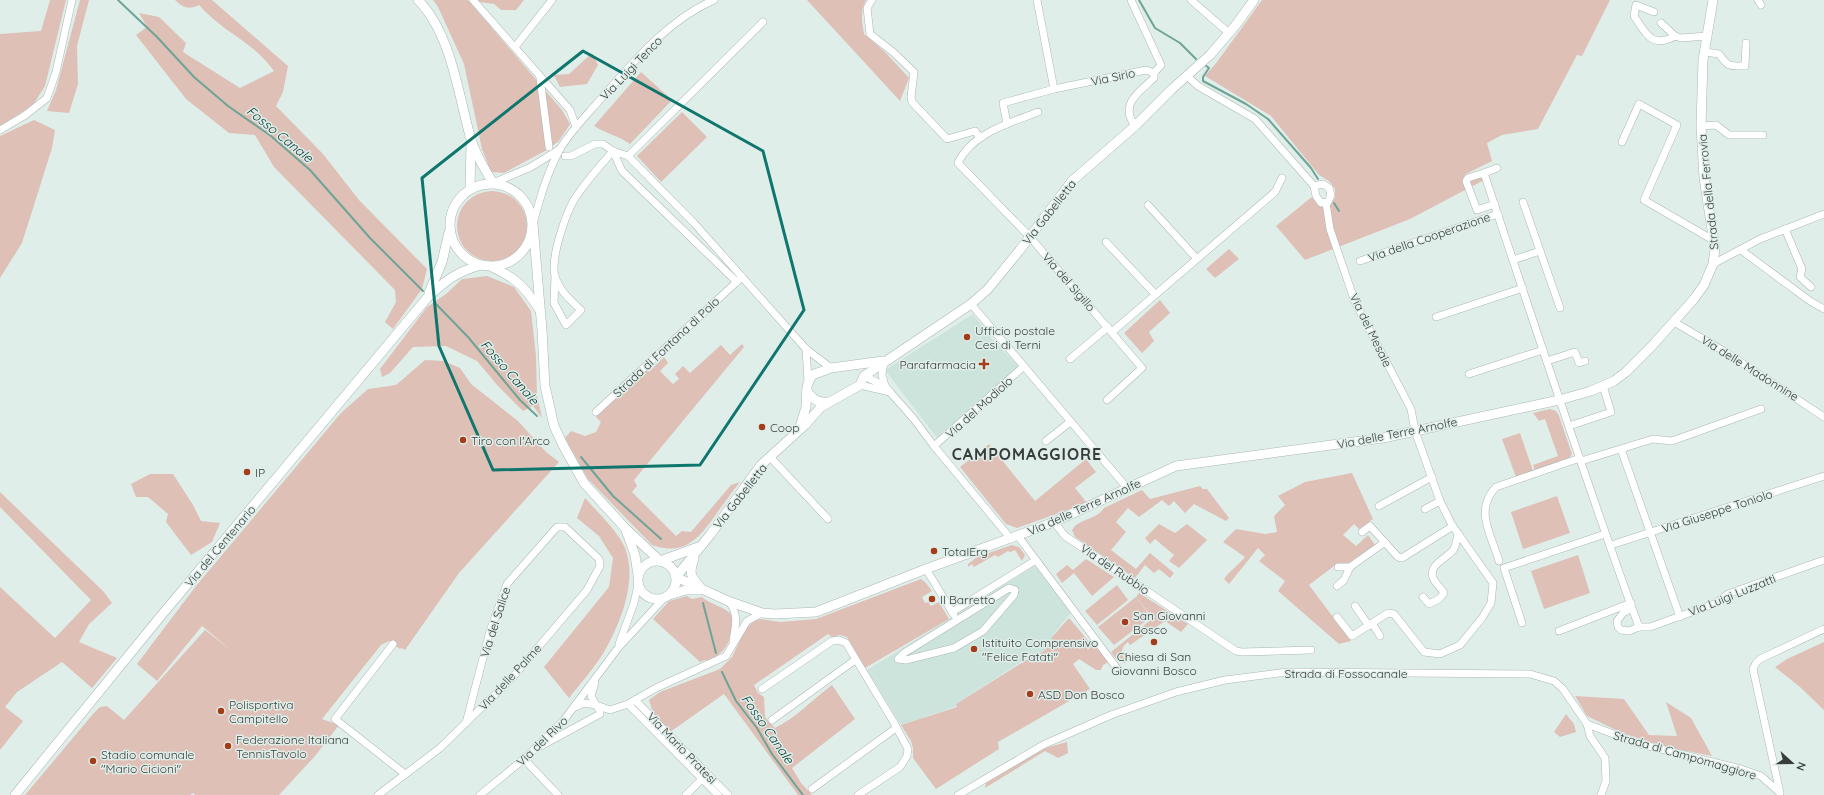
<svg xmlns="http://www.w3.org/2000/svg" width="1824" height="795" font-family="Quicksand,sans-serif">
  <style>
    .built { fill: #cde4dd }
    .green { fill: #dec0b7 }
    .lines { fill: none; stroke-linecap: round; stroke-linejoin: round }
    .stream { stroke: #6ea496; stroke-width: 2 }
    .minor-casing { stroke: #aab7b3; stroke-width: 8 }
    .tertiary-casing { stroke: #aab7b3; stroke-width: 10 }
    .minor { stroke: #fff; stroke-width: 7 }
    .tertiary { stroke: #fff; stroke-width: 9 }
    .marked { fill: none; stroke: #0f766e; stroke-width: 3; stroke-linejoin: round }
    .poi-dot { fill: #a33c18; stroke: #e0eeea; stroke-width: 1.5 }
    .labels { text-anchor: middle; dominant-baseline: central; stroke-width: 3; stroke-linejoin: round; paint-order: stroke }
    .street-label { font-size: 12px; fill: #373d3b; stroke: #e0eeea }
    .poi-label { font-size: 12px; fill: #373d3b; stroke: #e0eeea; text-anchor: start }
    .water-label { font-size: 13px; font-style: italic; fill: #05392f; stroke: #e0eeea }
    .district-label { font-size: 16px; font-weight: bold; letter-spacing: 1px; fill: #373d3b; stroke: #e0eeea }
  </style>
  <rect width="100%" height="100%" fill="#e0eeea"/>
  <!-- built -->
  <g class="built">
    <polygon points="973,314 994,341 1019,367 937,438 885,370"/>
    <polygon points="1033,567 1037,567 1040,570 1071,613 1051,637 1054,642 1035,658 1032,655 956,704 957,706 901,725 867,670"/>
  </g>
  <!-- green -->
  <g class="green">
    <polygon points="50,0 66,0 45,86 33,105 0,126 0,34 41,31"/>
    <polygon points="80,0 89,0 77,46 78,84 69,113 47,111 56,90"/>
    <path d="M175,0H212L288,66L283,92L276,106L323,154L359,200L427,269L422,289L393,329L385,322L396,302L395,290L274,167L255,135L229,133L186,99L136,35L147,27L139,13L159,17L186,43L183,52L240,88L274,71C255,43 221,31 199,5C189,10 183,8 175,0Z"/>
    <polygon points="433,0 468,0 562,110 570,124 559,141 545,151 504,173 491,172 482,149 464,64 438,7"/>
    <polygon points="478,0 524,0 516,10 501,10 494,4 479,2"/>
    <path d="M807,0H866C860,10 862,23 864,34L885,52L909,78L900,101Z"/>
    <polygon points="1262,0 1610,0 1582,56 1577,55 1538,129 1502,135 1487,143 1492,161 1464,175 1486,179 1410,219 1305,260 1276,226 1313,196 1321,207 1329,206 1335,198 1335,189 1329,181 1319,175 1271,116 1205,76 1217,62"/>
    <polygon points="592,53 598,65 587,84 560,87 554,75 569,74"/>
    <path d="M641,72L672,100L630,144C617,135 607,134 594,126Z"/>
    <polygon points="682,112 707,137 661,182 637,156"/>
    <polygon points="34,120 55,130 52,148 22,243 0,278 0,136"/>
    <circle cx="492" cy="226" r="35"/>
    <polygon points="1229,249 1239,259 1215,278 1206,269"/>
    <polygon points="487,276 514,287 531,311 536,356 537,395 542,418 533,406 523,411 498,386 477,361 446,346 413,347 390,373 382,377 380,369 427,307 446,294 462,279"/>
    <polygon points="1160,300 1170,313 1149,332 1154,341 1142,353 1124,333"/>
    <path d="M742,344L744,347L634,480L637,486L632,492L676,536L682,531L691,532L731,485L740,482C732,492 725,502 717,513C700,537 685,557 652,545L588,479L565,438L571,431L585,436L596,432L601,422L596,417L647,369L649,372L664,357L668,363L660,371L673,384L679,379L675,374L683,366L690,373L721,345L730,355Z"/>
    <polygon points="425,360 444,361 460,368 471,384 518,421 546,452 559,462 459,573 405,650 401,648 400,649 389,641 381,645 322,719 339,725 315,756 279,795 195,795 193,793 190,795 25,795 93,714 100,707 107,706 124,720 205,630 232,651 202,626 157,681 137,664 196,586 341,413 368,389 396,385"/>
    <polygon points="1550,409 1556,411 1559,416 1572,454 1569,458 1535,470 1533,465 1558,456 1545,419 1539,421 1533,413"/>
    <polygon points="1520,433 1533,471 1516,477 1502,439"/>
    <polygon points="989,444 1035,501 1086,459 1096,472 1075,488 1087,503 1017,528 1006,524 960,467"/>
    <path d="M1352,473L1373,519L1359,529L1354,524L1343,535L1356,546L1368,535L1375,545L1347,564L1338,563L1309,585L1351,641L1339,644L1278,591L1285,581L1259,561L1265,555L1258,548L1229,584L1224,579C1230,570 1239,565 1245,557L1223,542L1236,529L1265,534L1277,532L1274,516L1285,505L1278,496L1305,482Z"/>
    <polygon points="150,474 173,474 193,505 201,521 220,523 212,542 191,555 166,522 168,514 148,497 136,497 131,484"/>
    <path d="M1200,486L1203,489H1207L1229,518L1226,521L1194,504L1185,513L1174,501L1169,506L1162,500L1139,517L1128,508L1116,522L1126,532L1111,550L1136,569L1150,553L1174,573L1170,578L1159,569L1154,573L1145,565L1135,578L1075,537L1072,530C1079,518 1097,520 1104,508L1142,490L1150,499Z"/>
    <polygon points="0,492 104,592 112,603 89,624 79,642 117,658 92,688 62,662 17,692 5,707 23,721 0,750 0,587 55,638 91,600 0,507"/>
    <polygon points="1557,496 1570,533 1523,549 1511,512"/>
    <path d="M585,498C596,510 620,534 625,548C638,581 620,624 604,652C594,668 581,683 569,698L544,667L609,587L613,558L599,536L577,518Z"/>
    <polygon points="1159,524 1175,533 1187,524 1207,540 1179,568 1169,561 1174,555 1155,539 1150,544 1145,538"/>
    <polygon points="1012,545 1019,547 1025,555 1022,561 1015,550 1010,552 1008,551 998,557 995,555 974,567 972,564 968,567 968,564 977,557"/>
    <polygon points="1578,555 1590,593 1544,609 1531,571"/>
    <polygon points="1086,559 1114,577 1092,596 1074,573 1062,583 1056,574 1067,565 1073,570"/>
    <path d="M921,579L926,583L932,591L922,597L925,603L928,602L931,606L939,602L949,619L865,668L847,637L840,635L832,637L828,634L754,685L758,693L764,697L765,717L775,728C796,718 813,699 832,685L855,719L792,768L801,783L812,795H798L724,694L670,732L653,713L649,700L660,692L720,669L732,657L743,634L748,626L755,621L761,619L780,622L816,619Z"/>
    <polygon points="1117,585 1128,600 1097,625 1085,611"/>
    <path d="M1139,593L1188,624L1181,632L1165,621L1130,645L1128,642C1119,649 1122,653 1126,663C1118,662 1115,658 1111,652L1153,618L1136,597Z"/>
    <path d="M687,596L692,599L702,597C711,605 724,606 732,615C732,638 730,649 709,661L705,660L700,662L653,619L669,601Z"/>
    <polygon points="1136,597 1151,617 1114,645 1098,627"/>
    <polygon points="1069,618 1090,643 1087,651 1094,642 1109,662 1103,665 1101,670 1096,670 1079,659 1073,664 1090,689 998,742 999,749 936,789 913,758 913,748 911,741 901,725 957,707 956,704 1033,656 1035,658 1054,642 1051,638"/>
    <polygon points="1824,642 1824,710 1800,687 1775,667 1787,659"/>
    <polygon points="1575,696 1624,699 1649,735 1677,736 1666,702 1691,718 1712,756 1661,746 1620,732 1587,716"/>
    <polygon points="1566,714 1574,724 1576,732 1560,737 1554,732"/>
    <polygon points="1067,742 1068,753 1058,758 1045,751 985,788 986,783 1045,748"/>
  </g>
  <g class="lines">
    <!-- stream -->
    <g class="stream">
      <polyline points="118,0 157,37 194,77 228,106 271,136 310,170 370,238 423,291"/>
      <polyline points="1139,0 1155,28 1180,43 1196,59"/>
      <polyline points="1205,65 1209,68 1203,77 1203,81 1246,104 1268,119 1311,168 1318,179"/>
      <polyline points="1334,203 1339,211"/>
      <polyline points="436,304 468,337 520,400 537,416"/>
      <polyline points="581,457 613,496 661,539"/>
      <polyline points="703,603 716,653"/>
      <polyline points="722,672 736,701 757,728 772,754 803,795"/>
    </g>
    <defs>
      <g id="minor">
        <polyline points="473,0 570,110 576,127"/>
        <polyline points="872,0 867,8 870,34 893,52 914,72 911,97 912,102 947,139 975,131 980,137"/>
        <polyline points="1037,0 1054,89"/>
        <polyline points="1131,0 1161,65 1154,73"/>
        <polyline points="1191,0 1229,33"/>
        <polyline points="1758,0 1761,5"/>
        <path d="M1654,12L1636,5L1634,16C1646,34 1652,49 1675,36L1681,38L1707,36"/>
        <polyline points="1661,23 1675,36"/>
        <polyline points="515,47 552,0"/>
        <path d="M1705,52L1719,54C1728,67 1729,66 1745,66L1746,43"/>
        <polyline points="1187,76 1198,86 1255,119 1314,186 1316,196 1321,203 1328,202 1331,195 1329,188 1323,184 1314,186"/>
        <polyline points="540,78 549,147"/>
        <path d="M1038,112C1010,123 972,133 958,163L1030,237L1142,368L1107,400"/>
        <path d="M1007,124L1003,103L1054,89L1146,70L1154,73V78C1139,92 1119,104 1135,126"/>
        <polyline points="1701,126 1716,125 1729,135 1763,135"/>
        <polyline points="0,130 24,116 47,98 56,72 72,0"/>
        <polyline points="1622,142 1639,104 1677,125 1644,200 1713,240"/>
        <polyline points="613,151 622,171 737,282"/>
        <polyline points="565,156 571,156 595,144 603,144 613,151 628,156 694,223 806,349 831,368"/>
        <polyline points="628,156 763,22"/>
        <polyline points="1484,173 1497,168"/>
        <polyline points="493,183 531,167 560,149"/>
        <polyline points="1523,202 1560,308"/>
        <polyline points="1326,203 1330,229 1355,302 1411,409 1415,431 1440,501 1452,525 1493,583 1491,603 1482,618 1460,645 1440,654 1424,652 1394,614 1388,613 1352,636 1337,617"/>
        <path d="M1495,204L1477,210L1466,181L1468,178L1484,173C1532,318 1580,464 1632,608L1623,613L1617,621L1618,627L1621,630L1629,631L1639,627L1632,608"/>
        <polyline points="1148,205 1197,259"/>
        <path d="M533,224C540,198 547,173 560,149C570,132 585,117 598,102C631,65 667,20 714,0"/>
        <polyline points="1785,229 1802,269 1800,277 1811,287"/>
        <polyline points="1106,242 1155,294"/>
        <polyline points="1741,250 1810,301 1824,309"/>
        <polyline points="1513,260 1540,251"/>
        <polyline points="1360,261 1498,214"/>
        <polyline points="1713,264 1760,239 1824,214"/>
        <path d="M555,275L554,303L566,325L581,310C570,300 559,290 555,276C550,258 567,208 578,194C588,179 601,165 613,151"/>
        <polyline points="971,304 1128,489"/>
        <polyline points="1436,317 1523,288"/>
        <polyline points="1674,322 1727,353 1824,417"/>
        <polyline points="1112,332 1275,192 1282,178"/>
        <polyline points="806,349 808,381"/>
        <polyline points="1070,359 1108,327"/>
        <polyline points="884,361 882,375 885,386 890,392 913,418 934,446 1011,539"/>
        <polyline points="1547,361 1575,352 1579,363 1585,361"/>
        <polyline points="1469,374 1543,350"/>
        <polyline points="864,376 885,386"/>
        <polyline points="860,385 890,392"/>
        <polyline points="596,412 742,277"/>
        <polyline points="1569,426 1611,412 1603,386"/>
        <polyline points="1046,441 1070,422"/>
        <polyline points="934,446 1023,367"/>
        <polyline points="1621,449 1680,617"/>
        <polyline points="770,457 828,519"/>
        <polyline points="1581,461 1653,439 1672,441 1761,409"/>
        <polyline points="1379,506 1432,477"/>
        <polyline points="1425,509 1440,501"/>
        <polyline points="1054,522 1065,536 1236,651 1242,652 1311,650"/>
        <polyline points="1362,532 1370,526 1398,557 1402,558 1453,526"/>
        <polyline points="1018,536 1119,671"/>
        <polyline points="1611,545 1824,476"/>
        <path d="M1499,561C1491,534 1474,510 1496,487L1580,458"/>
        <polyline points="1338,567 1350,567"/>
        <polyline points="926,569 954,615"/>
        <polyline points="1337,586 1344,580 1350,567 1385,542"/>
        <polygon points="1009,588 1015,590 1014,595 983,631 954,648 906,660 898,659 904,653"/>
        <path d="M1423,597L1429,604L1439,599L1444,593C1441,588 1435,583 1433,578C1428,564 1448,558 1454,549C1456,544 1457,539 1458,534"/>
        <path d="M728,601C739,613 736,625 733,640"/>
        <polyline points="1355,606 1369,626"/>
        <polyline points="952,612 1036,560"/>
        <polyline points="1372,623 1380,636"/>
        <polyline points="1522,623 1504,568 1605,534"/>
        <polyline points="1639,627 1650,627 1714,604 1728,594 1824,560"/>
        <polyline points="1559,631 1631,603"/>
        <polyline points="393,644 335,719 405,774"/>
        <polyline points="619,644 634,603 638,585"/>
        <polyline points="595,683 591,696 596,705 610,710 628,704 656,688 726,656 747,621 762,613"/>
        <polyline points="762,689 832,641 839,640 846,643 893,721 908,749 907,756 900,767 858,795"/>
        <polyline points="635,700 728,795"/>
        <polyline points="628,704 718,795"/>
        <polyline points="772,720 855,660"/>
        <polyline points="1587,724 1590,736 1605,758 1606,781 1601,795"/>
        <polyline points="541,746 600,714 600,711 596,705 584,703 575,707"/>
        <polyline points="524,759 558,795"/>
        <polyline points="812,789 896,728"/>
        <polyline points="1780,793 1753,669 1756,663 1760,659 1824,629"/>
        <polyline points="378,795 440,748 512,678 587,590 600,566 599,559 565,527 557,527 507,584 490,631 466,723"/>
        <polyline points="480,795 524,759 564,720 618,648 665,597"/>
        <polyline points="686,795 704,777"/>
        <polyline points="958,795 1043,745 1111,715 1176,692 1225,680 1287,672 1530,674 1554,681 1563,689 1587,724 1640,744 1741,769 1761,776 1779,792"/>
      </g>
      <g id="tertiary">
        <path d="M418,0C451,33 458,93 470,136C475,153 484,168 493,183"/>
        <circle cx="491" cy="225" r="41"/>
        <polyline points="470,189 471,143"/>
        <polyline points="533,224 542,330 545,386 554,426 563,445 584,483 625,528 660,561 701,546"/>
        <path d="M492,267C517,279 524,286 539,309"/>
        <polyline points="429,293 442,262 449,232"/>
        <path d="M807,391C812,399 818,403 828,402"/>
        <polyline points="800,427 806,407 807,386 812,375 831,368 883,361"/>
        <polyline points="626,530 635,555 638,575"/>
        <path d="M694,558C689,573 690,576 700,587"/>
        <circle cx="657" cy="580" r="19"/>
        <polyline points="676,577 728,601 762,613 775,614 816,612 926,569 1054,522 1176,466 1383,438 1559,400 1591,391 1614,381 1626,372 1651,347 1694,299 1704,285 1713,264 1715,249 1704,178 1701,126 1703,60 1713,0"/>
        <polyline points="676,577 710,535 761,465 805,425 821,407 860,385 864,376 971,304 988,289 1019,251 1072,181 1135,126 1172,89 1210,55 1235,26 1254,0"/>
        <polyline points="669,595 686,590 699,590"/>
        <path d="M15,795L160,617L427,298C445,281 456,272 481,265"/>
      </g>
    </defs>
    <!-- minor casing -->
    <use href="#minor" class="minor-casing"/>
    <!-- tertiary casing -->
    <use href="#tertiary" class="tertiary-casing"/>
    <!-- minor -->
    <use href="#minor" class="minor"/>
    <!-- tertiary -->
    <use href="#tertiary" class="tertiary"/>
  </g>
  <!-- marked area -->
  <path class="marked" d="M583,51L763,151L804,310L700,465L493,470L439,346L422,178Z"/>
  <!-- markers -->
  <g class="poi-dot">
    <circle cx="967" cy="337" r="4"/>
    <path d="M982 358h4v4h4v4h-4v4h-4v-4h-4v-4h4z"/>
    <circle cx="762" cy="427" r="4"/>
    <circle cx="463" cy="440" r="4"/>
    <circle cx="247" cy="472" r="4"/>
    <circle cx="934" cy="551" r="4"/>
    <circle cx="932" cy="599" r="4"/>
    <circle cx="1125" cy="622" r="4"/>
    <circle cx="1154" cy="642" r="4"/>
    <circle cx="974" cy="649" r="4"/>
    <circle cx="1030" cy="694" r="4"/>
    <circle cx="221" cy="711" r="4"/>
    <circle cx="228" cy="746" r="4"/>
    <circle cx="93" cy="761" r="4"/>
  </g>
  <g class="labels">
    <!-- street labels -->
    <g class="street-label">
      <text transform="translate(631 68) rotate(-46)">Via Luigi Tenco</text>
      <text transform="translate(1113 77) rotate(-12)">Via Sirio</text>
      <text transform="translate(1708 192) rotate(-96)">Strada della Ferrovia</text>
      <text transform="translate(1049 212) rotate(-52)">Via Gabelletta</text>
      <text transform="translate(1429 237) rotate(-19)">Via della Cooperazione</text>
      <text transform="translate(1069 282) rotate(49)">Via del Sigillo</text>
      <text transform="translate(1371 330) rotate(64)">Via del Mesale</text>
      <text transform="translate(666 347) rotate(-43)">Strada di Fontana di Polo</text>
      <text transform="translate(1750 368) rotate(32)">Via delle Madonnine</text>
      <text transform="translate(979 407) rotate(-42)">Via del Modiolo</text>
      <text transform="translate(1397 433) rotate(-11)">Via delle Terre Arnolfe</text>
      <text transform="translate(740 496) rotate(-52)">Via Gabelletta</text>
      <text transform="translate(1084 507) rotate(-24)">Via delle Terre Arnolfe</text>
      <text transform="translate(1717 511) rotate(-18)">Via Giuseppe Toniolo</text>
      <text transform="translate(220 546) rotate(-50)">Via del Centenario</text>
      <text transform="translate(1115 569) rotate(34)">Via del Rubbio</text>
      <text transform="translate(1732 595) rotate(-22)">Via Luigi Luzzatti</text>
      <text transform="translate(495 622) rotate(-72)">Via del Salice</text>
      <text x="1346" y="673">Strada di Fossocanale</text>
      <text transform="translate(510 677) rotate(-47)">Via delle Palme</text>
      <text transform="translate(542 741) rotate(-44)">Via del Rivo</text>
      <text transform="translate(682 748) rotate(46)">Via Mario Pratesi</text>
      <text transform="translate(1685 755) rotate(16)">Strada di Campomaggiore</text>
    </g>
    <!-- poi labels -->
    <g class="poi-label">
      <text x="975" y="330">Ufficio postale<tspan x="975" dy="14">Cesi di Terni</tspan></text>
      <text x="976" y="364" text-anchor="end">Parafarmacia</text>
      <text x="770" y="427">Coop</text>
      <text x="471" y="440">Tiro con l'Arco</text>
      <text x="255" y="472">IP</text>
      <text x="942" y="551">TotalErg</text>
      <text x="940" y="599">Il Barretto</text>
      <text x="1133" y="615">San Giovanni<tspan x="1133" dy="14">Bosco</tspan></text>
      <text x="982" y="642">Istituito Comprensivo<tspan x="982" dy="14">"Felice Fatati"</tspan></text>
      <text x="1154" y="656" text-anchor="middle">Chiesa di San<tspan x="1154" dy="14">Giovanni Bosco</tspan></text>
      <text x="1038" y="694">ASD Don Bosco</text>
      <text x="229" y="704">Polisportiva<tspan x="229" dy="14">Campitello</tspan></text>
      <text x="236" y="739">Federazione Italiana<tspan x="236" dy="14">TennisTavolo</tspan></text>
      <text x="101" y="754">Stadio comunale<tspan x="101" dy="14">"Mario Cicioni"</tspan></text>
    </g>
    <!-- water labels -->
    <g class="water-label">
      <text transform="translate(280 134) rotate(39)">Fosso Canale</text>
      <text transform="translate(510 372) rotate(49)">Fosso Canale</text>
      <text transform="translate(768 729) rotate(55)">Fosso Canale</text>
    </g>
    <!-- district labels -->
    <g class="district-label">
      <text x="1027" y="454">CAMPOMAGGIORE</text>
    </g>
  </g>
  <!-- north arrow -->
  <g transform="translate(1792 763) rotate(111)" stroke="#e0eeea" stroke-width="3" paint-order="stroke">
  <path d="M0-3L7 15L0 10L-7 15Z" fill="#373d3b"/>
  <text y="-6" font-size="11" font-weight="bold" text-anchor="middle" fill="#373d3b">N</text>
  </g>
</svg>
